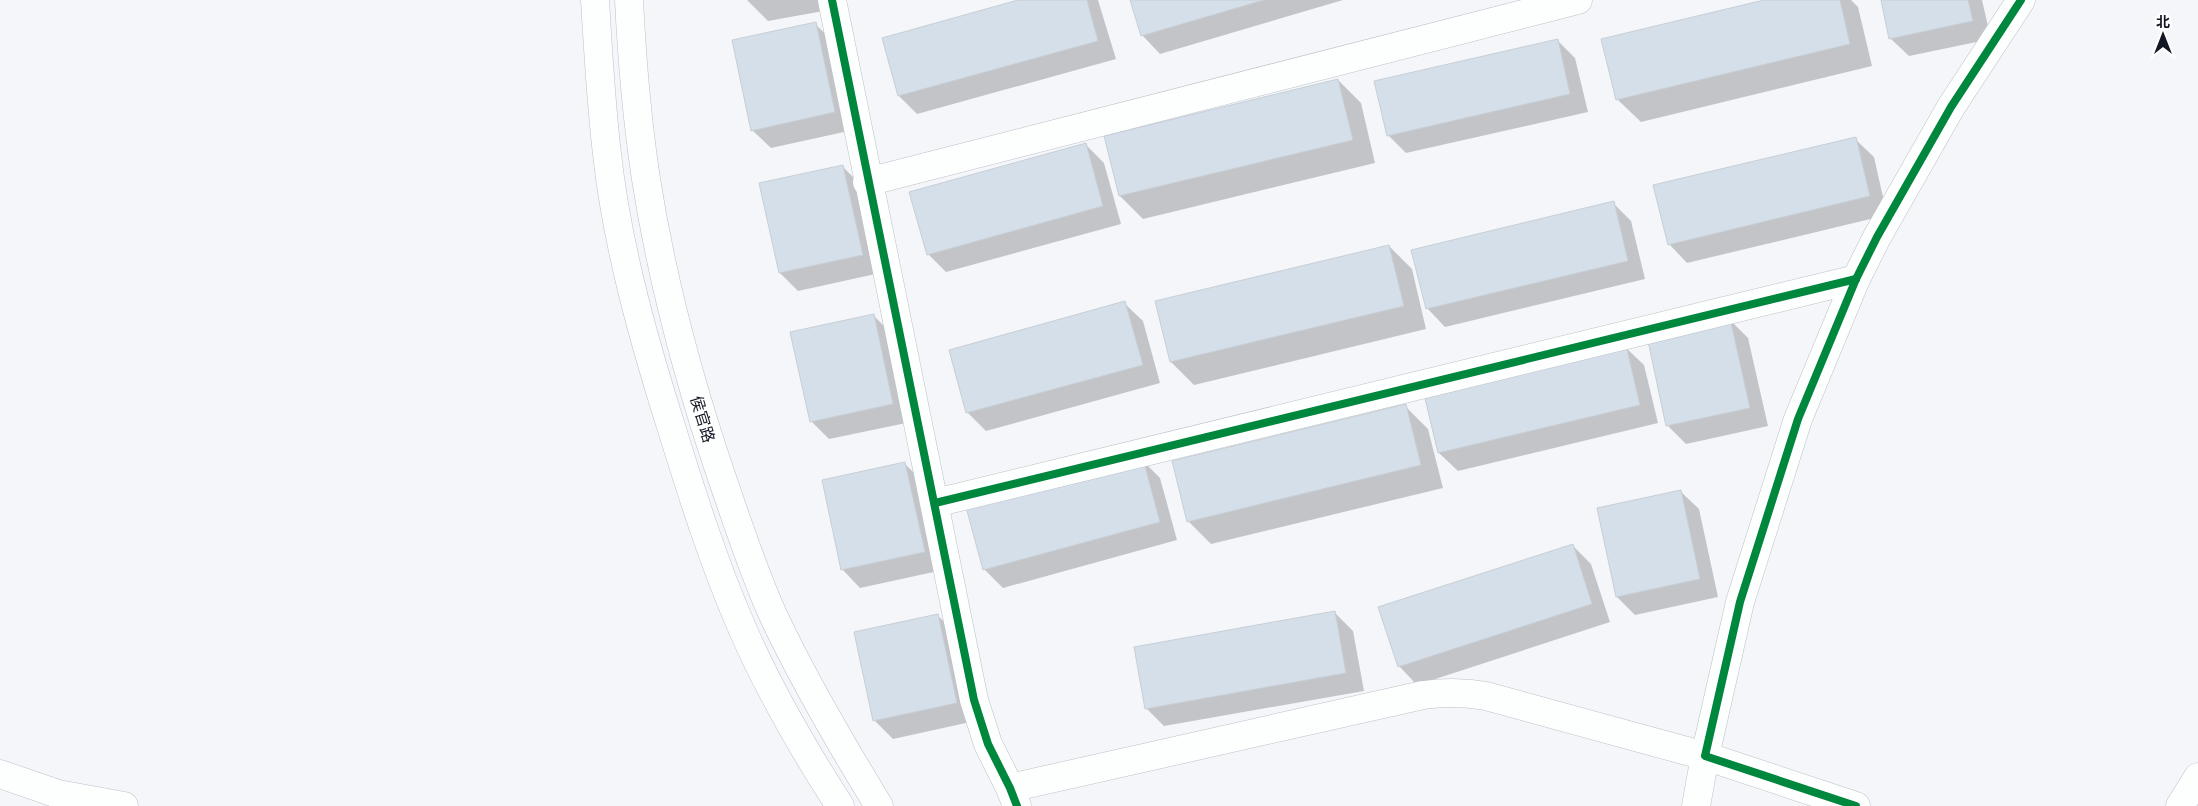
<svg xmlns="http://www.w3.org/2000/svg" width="2198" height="806" font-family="'Source Serif 4','Noto Sans SC',serif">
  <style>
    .shadow { fill: #0003 }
    .building { fill: #d5dfea; stroke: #c7ced4 }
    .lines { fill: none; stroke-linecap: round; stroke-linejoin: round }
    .street-casing { stroke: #bdc0c7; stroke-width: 29 }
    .secondary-casing { stroke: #bdc0c7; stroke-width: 29 }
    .street { stroke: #fdfefe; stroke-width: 28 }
    .secondary { stroke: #fdfefe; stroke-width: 28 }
    .cycleway-casing { stroke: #fff; stroke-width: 11 }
    .cycleway { stroke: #00873e; stroke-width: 8 }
    .labels { text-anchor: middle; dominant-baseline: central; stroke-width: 4; stroke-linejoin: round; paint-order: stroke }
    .street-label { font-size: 16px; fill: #131723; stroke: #fff }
  </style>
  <rect width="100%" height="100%" fill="#f4f6fa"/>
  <!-- shadow -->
  <g class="shadow">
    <polygon points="747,0 838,0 840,8 768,21"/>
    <polygon points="1022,0 1098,0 1116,59 917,114 899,96 883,39"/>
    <polygon points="1132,0 1343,0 1160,54 1142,35"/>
    <polygon points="1769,0 1851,0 1858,7 1872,66 1641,122 1618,100"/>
    <polygon points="1882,0 1982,0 1991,39 1909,56 1890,38"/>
    <polygon points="815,24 834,42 853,130 771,148 752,130"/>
    <polygon points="1557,40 1575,58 1588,112 1406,153 1388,135"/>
    <polygon points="1338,80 1361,103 1375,163 1143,219 1120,196 1105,136"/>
    <polygon points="1855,139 1874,157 1887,215 1687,263 1669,244"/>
    <polygon points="1086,145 1104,163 1121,224 946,272 928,254"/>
    <polygon points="842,166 861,185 880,273 798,291 780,273"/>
    <polygon points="1613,203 1631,221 1645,279 1445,327 1427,308"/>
    <polygon points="1389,246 1412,269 1426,329 1194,385 1171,362"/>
    <polygon points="1124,303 1143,321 1160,383 986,431 967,412"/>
    <polygon points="873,315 892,334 911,422 829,439 811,421"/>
    <polygon points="1730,320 1748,338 1768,426 1686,444 1667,425"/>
    <polygon points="1625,347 1644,365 1658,423 1458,471 1439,453"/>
    <polygon points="1405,406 1428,429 1443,488 1211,544 1188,521"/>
    <polygon points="1142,460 1160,478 1177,540 1003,588 984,569"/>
    <polygon points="905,464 923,482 943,570 860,588 842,569"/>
    <polygon points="1680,491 1699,509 1718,597 1635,615 1617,597"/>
    <polygon points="1572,545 1591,564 1610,622 1417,685 1399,666"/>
    <polygon points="1335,613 1353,631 1364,691 1164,726 1146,708"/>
    <polygon points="937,615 956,633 975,721 893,739 875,721"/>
  </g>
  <!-- building -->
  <g class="building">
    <polygon points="1018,0 1087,0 1098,41 898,96 882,38"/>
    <polygon points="1130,0 1264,0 1141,36"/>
    <polygon points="1764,0 1840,0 1850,44 1616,100 1601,39"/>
    <polygon points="1881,0 1968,0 1973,21 1889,39"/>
    <polygon points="816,22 835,112 751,131 732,40"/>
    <polygon points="1558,39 1570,94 1387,136 1374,81"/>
    <polygon points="1338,79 1353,140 1119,196 1104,136"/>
    <polygon points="1856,137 1870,196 1668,245 1653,185"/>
    <polygon points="1086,143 1103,206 927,255 909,192"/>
    <polygon points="843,165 863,255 779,273 759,183"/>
    <polygon points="1614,201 1628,261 1426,309 1411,250"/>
    <polygon points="1389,245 1404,306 1170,362 1155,301"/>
    <polygon points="1125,301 1143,365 966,413 949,350"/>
    <polygon points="874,314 893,404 810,422 790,332"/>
    <polygon points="1730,318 1750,408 1666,426 1647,336"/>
    <polygon points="1626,345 1640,405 1438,453 1424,394"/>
    <polygon points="1406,404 1421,465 1187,522 1172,461"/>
    <polygon points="1143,459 1160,522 983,570 966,507"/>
    <polygon points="905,462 925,552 841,570 822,480"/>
    <polygon points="1681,490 1700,579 1616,597 1597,508"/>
    <polygon points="1573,544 1592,604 1398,667 1378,607"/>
    <polygon points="1335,611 1346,673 1145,709 1134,647"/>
    <polygon points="938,614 957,703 873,721 854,632"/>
  </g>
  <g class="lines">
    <defs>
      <g id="street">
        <polyline points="832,0 974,700 988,744 1010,788 1017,806"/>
        <polyline points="867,182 1578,0"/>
        <polyline points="935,503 1856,279"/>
        <polyline points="0,774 58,794 124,806"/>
        <path d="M1010,788L1423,695C1445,692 1464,692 1486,696L1705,756L1696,806"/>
        <polyline points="1856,806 1705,756 1740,602 1798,419 1856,279 1877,237 1951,107 2021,0"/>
        <polyline points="2180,806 2198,777"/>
      </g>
      <g id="secondary">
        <path d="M595,0C598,51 601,103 607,154C617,244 642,334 669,420C691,491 713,562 743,630C770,692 804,750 840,806"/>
        <path d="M629,0C632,60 637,120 646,179C662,281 689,381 722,478C738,524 753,571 773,615C804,681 841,744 879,806"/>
      </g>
    </defs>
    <!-- street casing -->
    <use href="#street" class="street-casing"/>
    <!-- secondary casing -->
    <use href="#secondary" class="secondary-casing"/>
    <!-- street -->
    <use href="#street" class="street"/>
    <!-- secondary -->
    <use href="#secondary" class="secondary"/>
    <defs>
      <g id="cycleway">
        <polyline points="832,0 974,700 988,744 1010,788 1017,806"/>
        <polyline points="935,503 1856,279"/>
        <polyline points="1856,806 1705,756 1740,602 1798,419 1856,279 1877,237 1951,107 2021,0"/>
      </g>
    </defs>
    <!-- cycleway casing -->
    <use href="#cycleway" class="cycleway-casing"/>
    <!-- cycleway -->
    <use href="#cycleway" class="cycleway"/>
  </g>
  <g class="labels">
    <!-- street labels -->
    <g class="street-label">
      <text transform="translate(703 419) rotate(73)">侯官路</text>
    </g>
  </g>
  <!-- north arrow -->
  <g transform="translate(2163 35)" stroke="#ffffff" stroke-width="4" paint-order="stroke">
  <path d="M0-4L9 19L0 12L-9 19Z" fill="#131723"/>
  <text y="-8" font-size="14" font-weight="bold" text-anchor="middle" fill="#131723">北</text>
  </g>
</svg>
